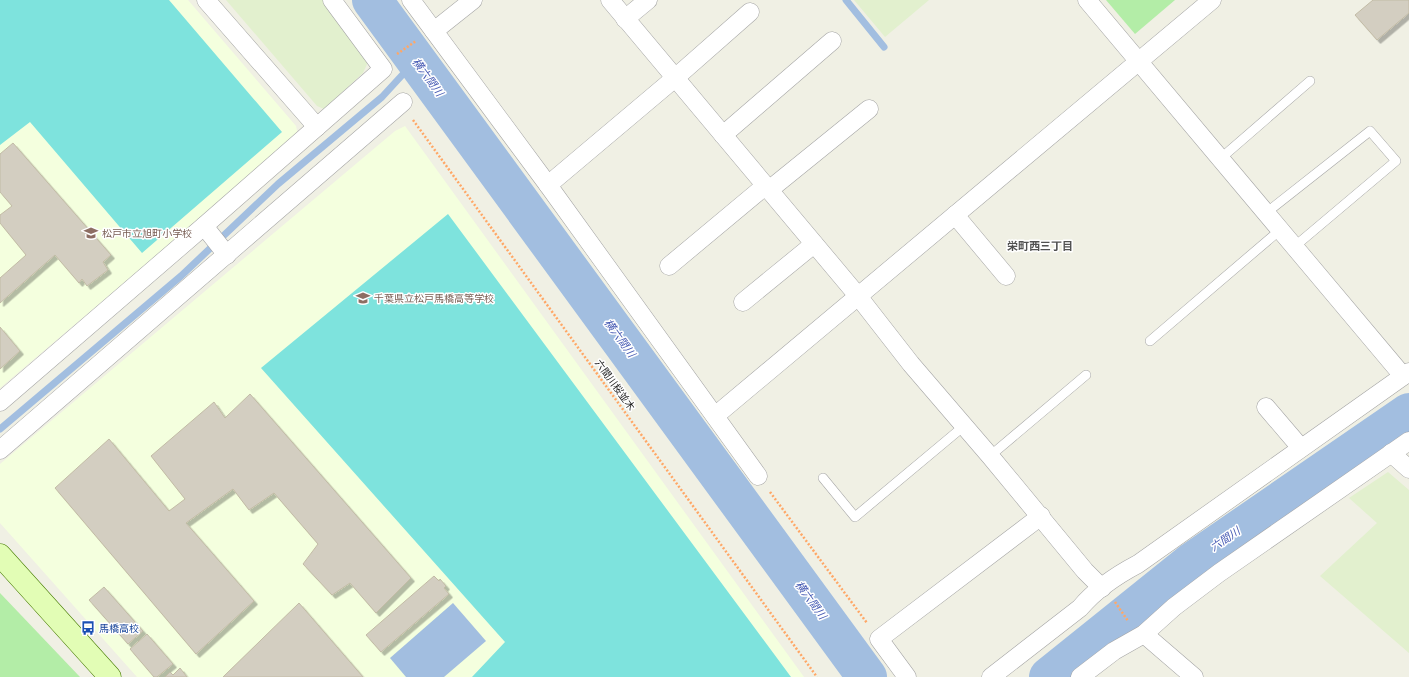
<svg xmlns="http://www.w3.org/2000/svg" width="1409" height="677" font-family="Montserrat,'Noto Sans JP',sans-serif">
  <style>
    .education { fill: #f4ffde }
    .farmland { fill: #e2f0ce }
    .grass { fill: #b3eda7 }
    .pitch { fill: #7ee3dd }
    .water { fill: #a2bee0 }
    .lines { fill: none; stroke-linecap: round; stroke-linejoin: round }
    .stream { stroke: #a2bee0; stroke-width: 7 }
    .river { stroke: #a2bee0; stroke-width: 40 }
    .building { fill: #d3cec1; stroke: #c2bba5; filter: url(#shadow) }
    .lane-casing { stroke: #a5a5a5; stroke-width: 10 }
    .street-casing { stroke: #a5a5a5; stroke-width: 19 }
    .secondary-casing { stroke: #467b00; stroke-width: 23 }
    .path { stroke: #ffa766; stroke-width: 2.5; stroke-dasharray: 2 2; stroke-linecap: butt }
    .lane { stroke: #fff; stroke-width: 9 }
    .street { stroke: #fff; stroke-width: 18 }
    .secondary { stroke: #e2fdb5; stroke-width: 22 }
    .labels { text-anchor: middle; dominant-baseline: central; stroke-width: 3; stroke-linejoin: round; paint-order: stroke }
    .education-label { font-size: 10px; fill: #785e54; stroke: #fff; text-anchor: start }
    .street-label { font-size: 10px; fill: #1e1e1e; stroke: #fff }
    .transit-label { font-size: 10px; fill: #164399; stroke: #fff; text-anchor: start }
    .water-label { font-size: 11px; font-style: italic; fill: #4559b3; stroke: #fff }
    .neighbourhood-label { font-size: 11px; font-weight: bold; fill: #515151; stroke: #fff }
  </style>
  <defs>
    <filter id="shadow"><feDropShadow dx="3.5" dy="3.5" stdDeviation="0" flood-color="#0004"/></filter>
  </defs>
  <rect width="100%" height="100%" fill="#f0f0e4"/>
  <!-- education -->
  <g class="education">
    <polygon points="0,0 188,0 296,126 298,135 0,388"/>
    <polygon points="405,126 804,677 137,677 0,523 0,464 395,131"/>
  </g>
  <!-- farmland -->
  <g class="farmland">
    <polygon points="226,0 323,0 369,60 363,73 324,109 317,106"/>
    <polygon points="854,0 929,0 885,37"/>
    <polygon points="1388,472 1409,490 1409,653 1320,576 1377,523 1349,498"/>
  </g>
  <!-- grass -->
  <g class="grass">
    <polygon points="1106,0 1175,0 1135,34"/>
    <polygon points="0,593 80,677 0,677"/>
  </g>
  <!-- pitch -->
  <g class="pitch">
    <polygon points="0,0 169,0 282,132 142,253 30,122 0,145"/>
    <polygon points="448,214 791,677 472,677 505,642 261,368"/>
  </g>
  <!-- water -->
  <polygon class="water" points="453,603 486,641 444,677 406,677 390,658"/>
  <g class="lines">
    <!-- stream -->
    <g class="stream">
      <polyline points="846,0 884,47"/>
      <polyline points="0,429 181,276 278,184 382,97 416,60"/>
    </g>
    <!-- river -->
    <g class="river">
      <polyline points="372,0 867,677"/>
      <polyline points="1049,677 1191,563 1409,413"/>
    </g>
  </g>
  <!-- building -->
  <g class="building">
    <polygon points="1373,0 1409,0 1409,13 1377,40 1355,15"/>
    <polygon points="13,143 111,255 103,262 108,270 87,286 82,279 79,283 55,255 0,303 0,278 26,255 0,223 0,215 12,206 0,192 0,154"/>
    <polygon points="0,327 20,351 0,369"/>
    <polygon points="250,394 411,578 376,613 350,583 332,595 303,564 318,544 274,493 249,510 233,489 186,523 254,601 196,654 55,488 109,439 169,511 185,499 151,456 214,402 225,418"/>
    <polygon points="434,576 439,581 440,579 446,586 444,588 449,594 381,652 366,635"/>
    <polygon points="104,587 143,631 128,644 89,600"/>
    <polygon points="299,603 363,677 223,677"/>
    <polygon points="147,634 173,664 157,677 154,677 130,649"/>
    <polygon points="180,668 187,677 165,677 170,672 173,675"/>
  </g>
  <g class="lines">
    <defs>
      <g id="lane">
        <polyline points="1220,159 1310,81"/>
        <polyline points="1266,213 1370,131 1396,161 1294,247"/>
        <polyline points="1150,341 1280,230"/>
        <polyline points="990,456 1086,375"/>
        <polyline points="823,478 855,517 964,426"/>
      </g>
      <g id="street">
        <polyline points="206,0 317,127"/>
        <polyline points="411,0 548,185 758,476"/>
        <polyline points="610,0 858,296 911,364 990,456 1085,571 1102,588"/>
        <polyline points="1087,0 1403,376"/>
        <polyline points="625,19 648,0"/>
        <polyline points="434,31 473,0"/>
        <polyline points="723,135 832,41"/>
        <polyline points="548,185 675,78 750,12"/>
        <polyline points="769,190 869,109"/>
        <polyline points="955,215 1006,276"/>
        <polyline points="204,226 227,255"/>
        <polyline points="669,266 765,186"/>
        <polyline points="743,302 814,244"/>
        <polyline points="0,402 204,226 383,69 332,0"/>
        <polyline points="1266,407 1301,448"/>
        <polyline points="715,416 1212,0"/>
        <polyline points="0,450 403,102"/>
        <polyline points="1391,453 1409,469"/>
        <polyline points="1144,634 1194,677"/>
        <polyline points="907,677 879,639 1041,516"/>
        <path d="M991,677L1080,608C1096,589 1117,575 1138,564L1409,372"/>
        <polyline points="1080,677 1114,651 1144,634 1174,607 1219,573 1409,441"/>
      </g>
      <polyline id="secondary" points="0,555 110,677"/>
    </defs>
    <!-- lane casing -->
    <use href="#lane" class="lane-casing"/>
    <!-- street casing -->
    <use href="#street" class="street-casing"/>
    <!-- secondary casing -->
    <use href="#secondary" class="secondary-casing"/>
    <!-- path -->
    <g class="path">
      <polyline points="397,54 416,41"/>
      <polyline points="413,120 817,677"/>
      <polyline points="770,492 867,623"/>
      <polyline points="1115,602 1128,621"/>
    </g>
    <!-- lane -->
    <use href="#lane" class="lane"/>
    <!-- street -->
    <use href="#street" class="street"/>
    <!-- secondary -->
    <use href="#secondary" class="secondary"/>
  </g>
  <!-- icons -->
  <defs>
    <symbol id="school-bare" viewBox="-9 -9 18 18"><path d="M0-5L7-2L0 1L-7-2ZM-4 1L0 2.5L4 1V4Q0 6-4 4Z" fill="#8d6e63" stroke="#fff" stroke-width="2.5" paint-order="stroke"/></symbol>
    <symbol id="bus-bare" viewBox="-9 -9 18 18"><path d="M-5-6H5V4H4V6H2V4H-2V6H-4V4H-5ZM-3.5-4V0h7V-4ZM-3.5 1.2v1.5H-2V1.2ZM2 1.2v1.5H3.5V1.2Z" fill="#1a4fb4" stroke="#fff" stroke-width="2.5" paint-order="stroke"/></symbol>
  </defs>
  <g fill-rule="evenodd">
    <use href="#school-bare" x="81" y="223" width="20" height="20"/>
    <use href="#school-bare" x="353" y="288" width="20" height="20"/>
    <use href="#bus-bare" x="78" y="618" width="20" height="20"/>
  </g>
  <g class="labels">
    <!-- education labels -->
    <g class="education-label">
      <text x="102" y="233">松戸市立旭町小学校</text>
      <text x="374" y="298">千葉県立松戸馬橋高等学校</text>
    </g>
    <!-- street labels -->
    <g class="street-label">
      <text transform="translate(615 385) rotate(54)">六間川桜並木</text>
    </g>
    <!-- transit labels -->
    <g class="transit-label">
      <text x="99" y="628">馬橋高校</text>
    </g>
    <!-- water labels -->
    <g class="water-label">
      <text transform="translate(428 77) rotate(54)">横六間川</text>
      <text transform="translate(620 338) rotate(54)">横六間川</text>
      <text transform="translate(1225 539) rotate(-34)">六間川</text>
      <text transform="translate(811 600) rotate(54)">横六間川</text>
    </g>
    <!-- neighbourhood labels -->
    <g class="neighbourhood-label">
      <text x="1040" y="246">栄町西三丁目</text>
    </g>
  </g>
</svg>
